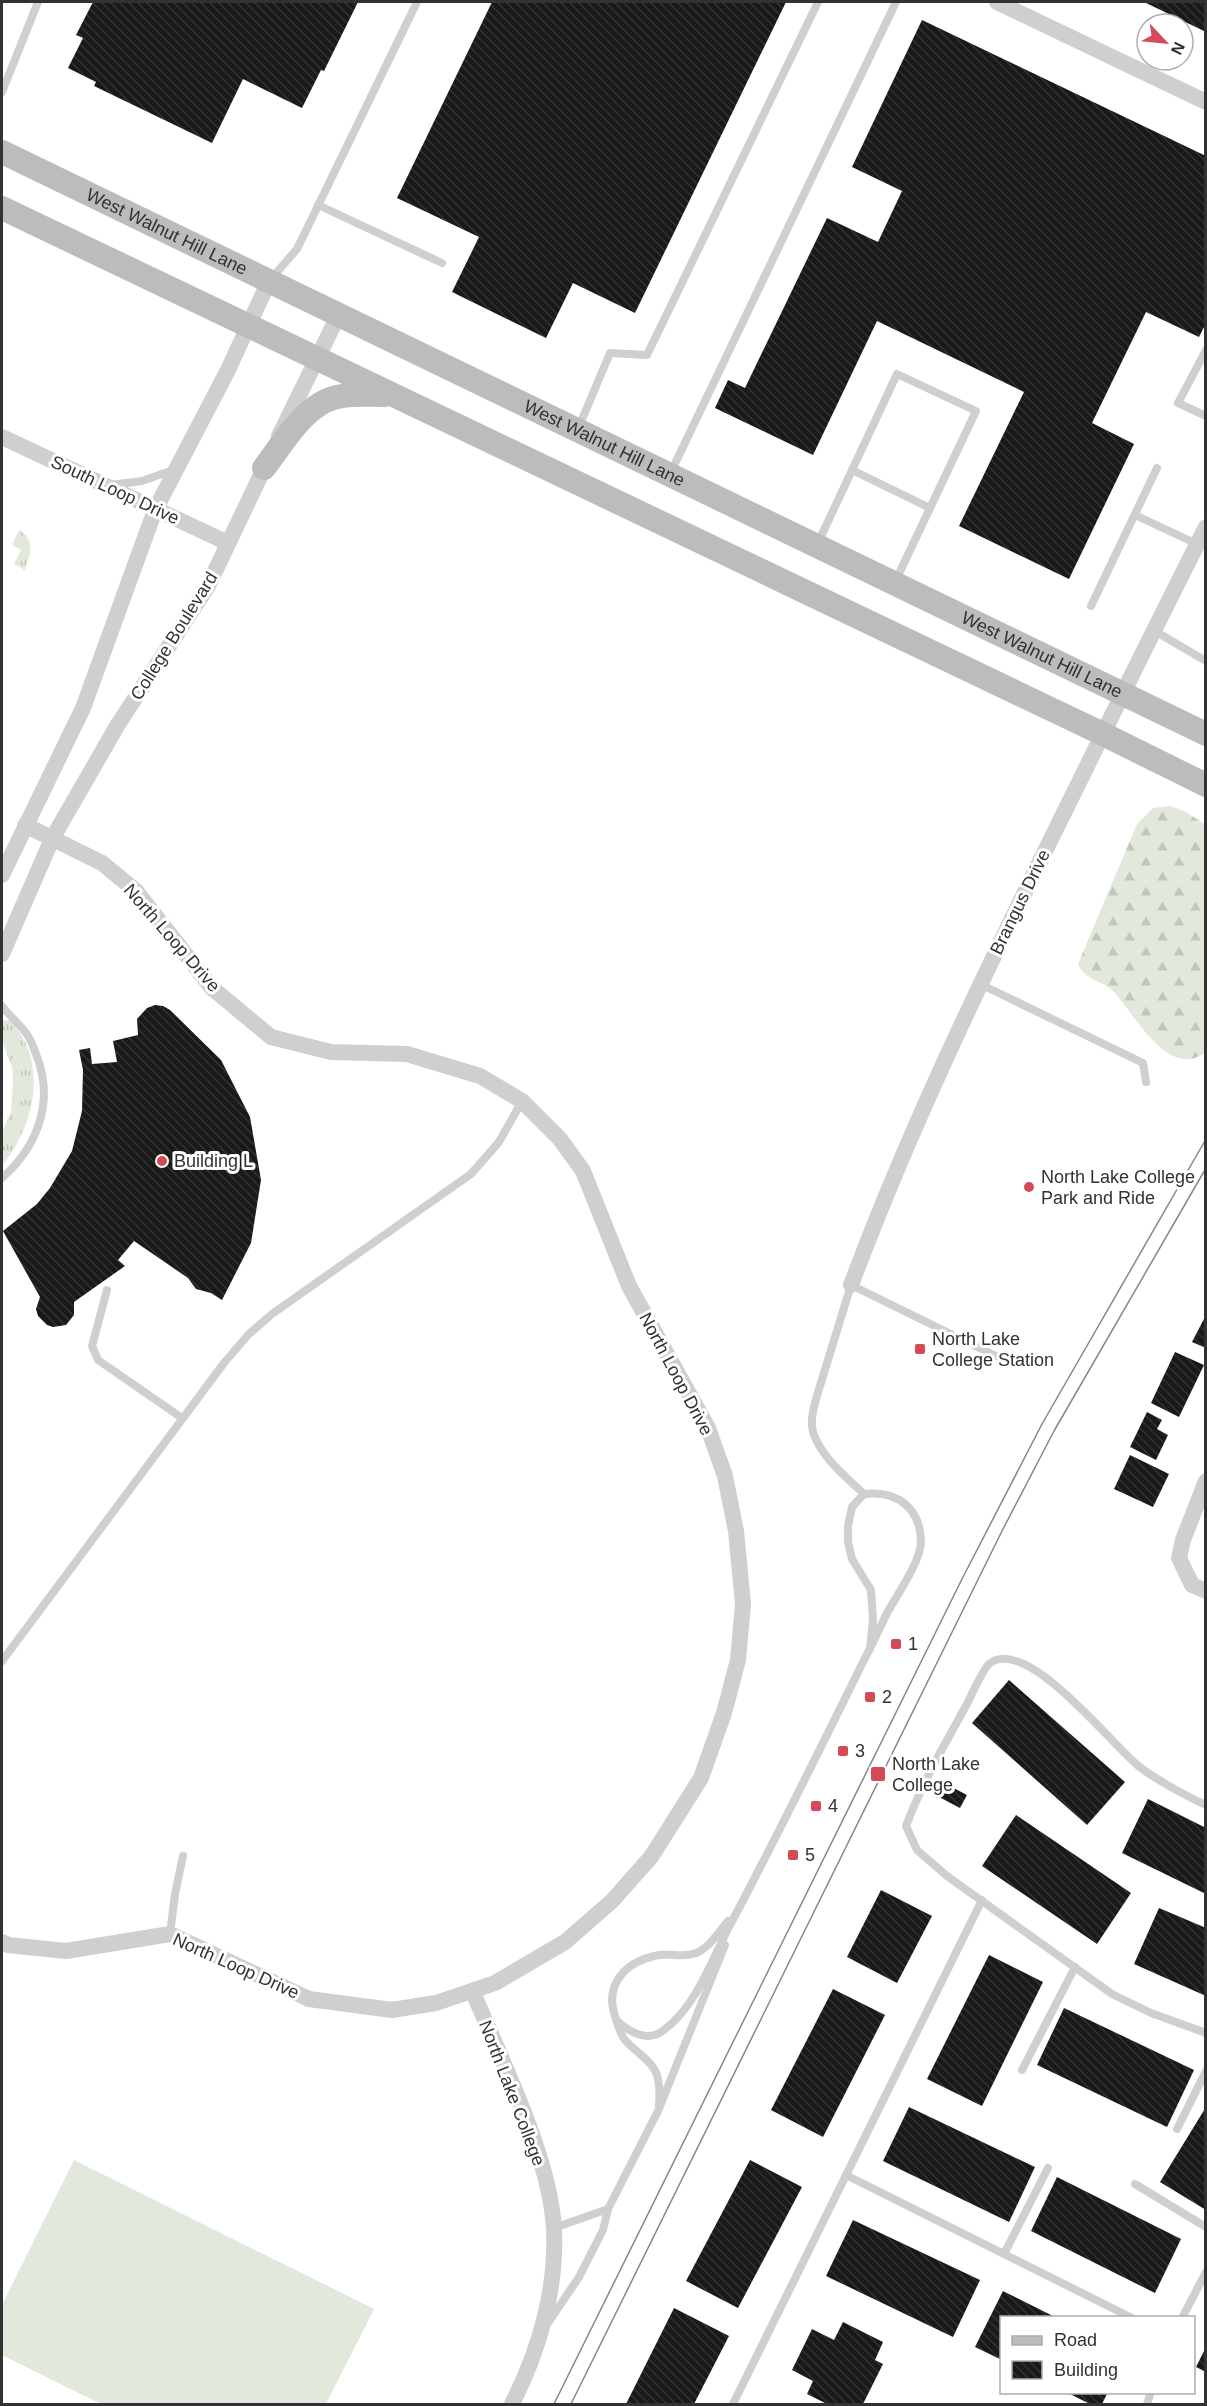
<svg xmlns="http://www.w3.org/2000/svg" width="1207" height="2406" font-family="Helvetica,sans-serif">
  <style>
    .grass { fill: url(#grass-tufts) }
    .forest { fill: url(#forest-firs) }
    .garden { fill: #e2e8dc }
    .building { fill: url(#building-back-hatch) }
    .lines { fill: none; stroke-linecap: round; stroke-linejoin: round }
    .service { stroke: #cfcfcf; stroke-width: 8 }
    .minor { stroke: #cfcfcf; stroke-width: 16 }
    .secondary { stroke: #bcbcbc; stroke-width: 24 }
    .tram { stroke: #878787; stroke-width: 1.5 }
    .poi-dot { fill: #d34a59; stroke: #fff; stroke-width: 2 }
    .labels { text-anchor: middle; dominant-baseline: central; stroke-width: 6; stroke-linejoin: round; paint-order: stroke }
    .street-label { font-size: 18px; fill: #323232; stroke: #fff }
    .poi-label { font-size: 18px; fill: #323232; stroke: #fff; text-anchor: start }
  </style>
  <defs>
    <pattern id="grass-tufts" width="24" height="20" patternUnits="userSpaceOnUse" patternTransform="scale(1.5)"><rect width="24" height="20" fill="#e2e8dc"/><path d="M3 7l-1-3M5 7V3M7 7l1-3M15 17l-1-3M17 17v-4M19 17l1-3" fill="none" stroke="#c2c7bd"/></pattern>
    <pattern id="forest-firs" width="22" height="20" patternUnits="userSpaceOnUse" patternTransform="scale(1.5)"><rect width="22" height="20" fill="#e2e8dc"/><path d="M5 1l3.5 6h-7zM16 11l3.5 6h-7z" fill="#c2c7bd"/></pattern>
    <pattern id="building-back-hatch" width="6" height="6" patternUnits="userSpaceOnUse" patternTransform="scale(1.5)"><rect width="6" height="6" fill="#191919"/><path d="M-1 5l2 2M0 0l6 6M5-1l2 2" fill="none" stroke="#323232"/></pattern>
  </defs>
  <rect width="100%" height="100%" fill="#fff"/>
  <!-- grass -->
  <g class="grass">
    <path d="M19,530C36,540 30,554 25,570L14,564L21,550L12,545Z"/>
    <path d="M2,1020L11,1021C49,1064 35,1125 2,1166V1133L11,1111L13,1084L12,1067L2,1041Z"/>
  </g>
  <!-- forest -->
  <path class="forest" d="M1170,806L1184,811L1205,824L1206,1052C1169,1081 1135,1015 1114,992C1103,980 1085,981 1078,964L1137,824L1153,808Z"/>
  <!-- garden -->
  <polygon class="garden" points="74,2160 374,2309 326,2404 101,2404 2,2355 2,2305"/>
  <!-- building -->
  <g class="building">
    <polygon points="93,2 358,2 324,71 321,70 302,108 243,79 212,143 94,86 96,82 68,68 83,38 76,35"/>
    <polygon points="492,2 786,2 635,313 573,283 546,338 452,292 479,237 397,198"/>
    <polygon points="1144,2 1206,2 1206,32"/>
    <polygon points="922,20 1206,156 1206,323 1199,337 1146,312 1092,423 1134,444 1069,579 959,526 1024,392 877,321 813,455 715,408 728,380 745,388 827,218 878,242 902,191 852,167"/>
    <polygon points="155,1005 163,1006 170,1010 221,1060 250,1117 261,1180 251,1243 222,1300 211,1293 196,1289 188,1278 134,1241 118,1260 125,1266 74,1302 74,1315 66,1325 53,1327 47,1325 38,1316 36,1309 40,1297 3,1231 37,1204 50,1188 72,1151 82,1111 83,1070 79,1050 90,1048 92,1064 117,1062 113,1041 138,1035 137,1019 147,1008"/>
    <polygon points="1206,1315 1206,1348 1192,1342"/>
    <polygon points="1175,1352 1204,1365 1179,1417 1151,1403"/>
    <polygon points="1147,1412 1162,1420 1157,1429 1168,1435 1156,1460 1130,1447"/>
    <polygon points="1130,1455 1169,1474 1153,1507 1114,1489"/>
    <polygon points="1009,1680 1125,1782 1087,1825 972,1723"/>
    <polygon points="946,1784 967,1795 960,1808 939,1797"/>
    <polygon points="1148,1799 1206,1828 1206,1894 1122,1853"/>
    <polygon points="1016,1815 1131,1893 1097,1944 982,1866"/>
    <polygon points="881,1890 932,1916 897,1983 847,1957"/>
    <polygon points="1159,1908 1206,1928 1206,1996 1134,1964"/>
    <polygon points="989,1955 1043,1982 982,2106 927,2079"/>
    <polygon points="833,1989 885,2015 823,2137 771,2110"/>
    <polygon points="1064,2008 1194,2070 1167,2127 1037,2065"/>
    <polygon points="909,2107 1035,2167 1009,2222 883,2161"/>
    <polygon points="1206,2107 1206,2210 1160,2182"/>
    <polygon points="750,2160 802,2187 738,2308 686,2281"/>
    <polygon points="1057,2177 1181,2239 1155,2293 1031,2231"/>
    <polygon points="853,2220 980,2280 953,2337 826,2276"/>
    <polygon points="1003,2291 1057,2318 1002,2318 1002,2360 975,2347"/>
    <polygon points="674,2308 729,2336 694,2404 626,2404"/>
    <polygon points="843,2322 883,2342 875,2360 883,2364 863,2404 827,2404 807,2394 813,2381 792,2370 812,2329 834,2340"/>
    <polygon points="1206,2347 1206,2372 1196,2367"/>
    <polygon points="1066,2392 1108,2392 1102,2404 1090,2404"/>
  </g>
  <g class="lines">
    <!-- service -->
    <g class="service">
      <polyline points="2,92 38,2"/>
      <polyline points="318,205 442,263"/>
      <polyline points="271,279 297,249 417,2"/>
      <polyline points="1206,350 1178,403 1206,416"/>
      <polyline points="578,429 610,353 647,355 818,2"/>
      <polyline points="852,470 930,508"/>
      <polyline points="671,472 896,2"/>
      <polyline points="110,485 142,481 176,469"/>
      <polyline points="1135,515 1197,544"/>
      <polyline points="817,545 897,374 976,411 895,582"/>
      <polyline points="1091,606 1157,468"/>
      <polyline points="1153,630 1206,661"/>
      <polyline points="980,984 1143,1063 1146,1082"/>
      <path d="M2,1006C9,1016 19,1023 26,1033C31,1039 33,1047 36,1054C55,1101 38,1146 2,1178"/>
      <polyline points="107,1290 92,1346 98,1360 182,1418"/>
      <path d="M864,1494C845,1476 821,1457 813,1432C810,1421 813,1409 816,1399L851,1285L1010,1363"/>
      <polyline points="2,1661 224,1363 249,1334 272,1314 471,1174 499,1142 522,1101"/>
      <path d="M1206,1805C1188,1797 1149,1776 1135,1763C1110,1742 1025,1634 989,1664C982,1671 972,1694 967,1704C945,1744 922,1783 906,1826L917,1850L947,1876L1112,1994L1151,2013L1206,2033"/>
      <polyline points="170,1934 175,1894 183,1856"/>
      <path d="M616,2020C629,2032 648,2043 664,2030C696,2006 711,1962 729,1927C776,1839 820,1749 864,1660C872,1645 879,1630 886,1615C896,1596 921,1562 921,1541C920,1507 896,1490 864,1494L852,1507L848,1526V1542L852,1559L871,1590L873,1620L870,1649"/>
      <polyline points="1022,2070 1075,1967"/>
      <path d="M659,2105C662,2063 650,2066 625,2040C621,2035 618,2026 616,2019C603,1985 625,1961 659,1955C671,1953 684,1958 696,1953C709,1948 719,1932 728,1921"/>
      <polyline points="1177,2129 1206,2071"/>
      <polyline points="846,2175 1132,2318"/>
      <polyline points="1135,2184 1206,2227"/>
      <polyline points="554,2228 608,2209"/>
      <polyline points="1004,2254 1048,2168"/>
      <polyline points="1182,2318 1206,2272"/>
      <polyline points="548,2323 579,2277 603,2230 608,2209 658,2111 725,1945"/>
      <polyline points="733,2404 982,1900"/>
      <polyline points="1147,2404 1151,2392"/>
    </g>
    <!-- minor -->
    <g class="minor">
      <polyline points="997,2 1206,102"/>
      <polyline points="279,436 339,314"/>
      <polyline points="2,437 228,543"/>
      <polyline points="2,875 83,708 155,510 228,370 269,281"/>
      <polyline points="2,954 52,839 117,726 208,586 268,460"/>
      <path d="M851,1285C909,1130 980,983 1053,835C1104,732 1154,629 1206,527"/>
      <polyline points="1206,1481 1183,1540 1179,1558 1192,1585 1206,1591"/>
      <polyline points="2,1942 8,1945 66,1951 170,1934 309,1999 392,2010 436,2003 495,1983 565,1942 612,1901 651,1857 701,1778 724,1713 738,1660 743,1604 736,1531 725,1476 708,1428 629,1286 583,1171 560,1139 522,1101 480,1076 407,1054 331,1052 271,1037 212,988 136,891 102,863 25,825"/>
      <path d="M473,1992C501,2060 550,2156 554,2229C557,2289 539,2351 512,2404"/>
    </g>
    <!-- secondary -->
    <g class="secondary">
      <path id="s1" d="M2,152L1206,734"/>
      <polyline points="2,208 1103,734 1206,785"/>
      <path d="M264,468C280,447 297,418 320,404C338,392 363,395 384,395"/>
    </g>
    <!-- tram -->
    <g class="tram">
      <polyline points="554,2404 962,1579 1042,1424 1206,1139"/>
      <polyline points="571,2404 1002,1531 1054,1431 1206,1168"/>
    </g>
  </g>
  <!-- markers -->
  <g class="poi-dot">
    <circle cx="162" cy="1161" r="6"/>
    <circle cx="1029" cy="1187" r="6"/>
    <rect x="914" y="1343" width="12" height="12" rx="3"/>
    <rect x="890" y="1638" width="12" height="12" rx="3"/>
    <rect x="864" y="1691" width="12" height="12" rx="3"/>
    <rect x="837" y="1745" width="12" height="12" rx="3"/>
    <rect x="870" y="1766" width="16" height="16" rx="3"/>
    <rect x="810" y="1800" width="12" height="12" rx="3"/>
    <rect x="787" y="1849" width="12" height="12" rx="3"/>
  </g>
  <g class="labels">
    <!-- street labels -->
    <g class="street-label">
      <text stroke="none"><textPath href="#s1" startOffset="183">West Walnut Hill Lane</textPath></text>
      <text stroke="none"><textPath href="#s1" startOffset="669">West Walnut Hill Lane</textPath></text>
      <text transform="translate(115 490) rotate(25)">South Loop Drive</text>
      <text transform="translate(174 636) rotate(-58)">College Boulevard</text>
      <text stroke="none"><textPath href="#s1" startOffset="1155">West Walnut Hill Lane</textPath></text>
      <text transform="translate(1020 902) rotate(-64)">Brangus Drive</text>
      <text transform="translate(172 938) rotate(49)">North Loop Drive</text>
      <text transform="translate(676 1374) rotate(62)">North Loop Drive</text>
      <text transform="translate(236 1966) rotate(24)">North Loop Drive</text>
      <text transform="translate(512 2093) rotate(69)">North Lake College</text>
    </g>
    <!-- poi labels -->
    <g class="poi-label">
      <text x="174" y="1161">Building L</text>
      <text x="1041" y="1177">North Lake College<tspan x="1041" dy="21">Park and Ride</tspan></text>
      <text x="932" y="1339">North Lake<tspan x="932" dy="21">College Station</tspan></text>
      <text x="908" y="1644">1</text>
      <text x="882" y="1697">2</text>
      <text x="855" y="1751">3</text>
      <text x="892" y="1764">North Lake<tspan x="892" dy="21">College</tspan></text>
      <text x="828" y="1806">4</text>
      <text x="805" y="1855">5</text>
    </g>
  </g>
  <!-- border -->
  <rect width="1207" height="2406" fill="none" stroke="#323232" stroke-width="6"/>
  <!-- legend -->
  <rect x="1000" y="2316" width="195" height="78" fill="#ffffff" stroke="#adadad" stroke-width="1.5"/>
  <rect x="1012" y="2336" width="30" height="9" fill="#bcbcbc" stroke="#adadad" stroke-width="1.5"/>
  <text x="1054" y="2346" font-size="18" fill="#323232">Road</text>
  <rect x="1012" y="2361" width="30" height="18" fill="url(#building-back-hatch)" stroke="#adadad" stroke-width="1.5"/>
  <text x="1054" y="2376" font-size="18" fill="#323232">Building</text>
  <!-- north arrow -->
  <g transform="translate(1165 42) rotate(116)"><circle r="28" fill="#ffffff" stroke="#adadad" stroke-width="1.5"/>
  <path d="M0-4.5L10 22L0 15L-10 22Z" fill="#d34a59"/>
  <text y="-9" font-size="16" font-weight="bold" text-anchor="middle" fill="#323232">N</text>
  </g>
</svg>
